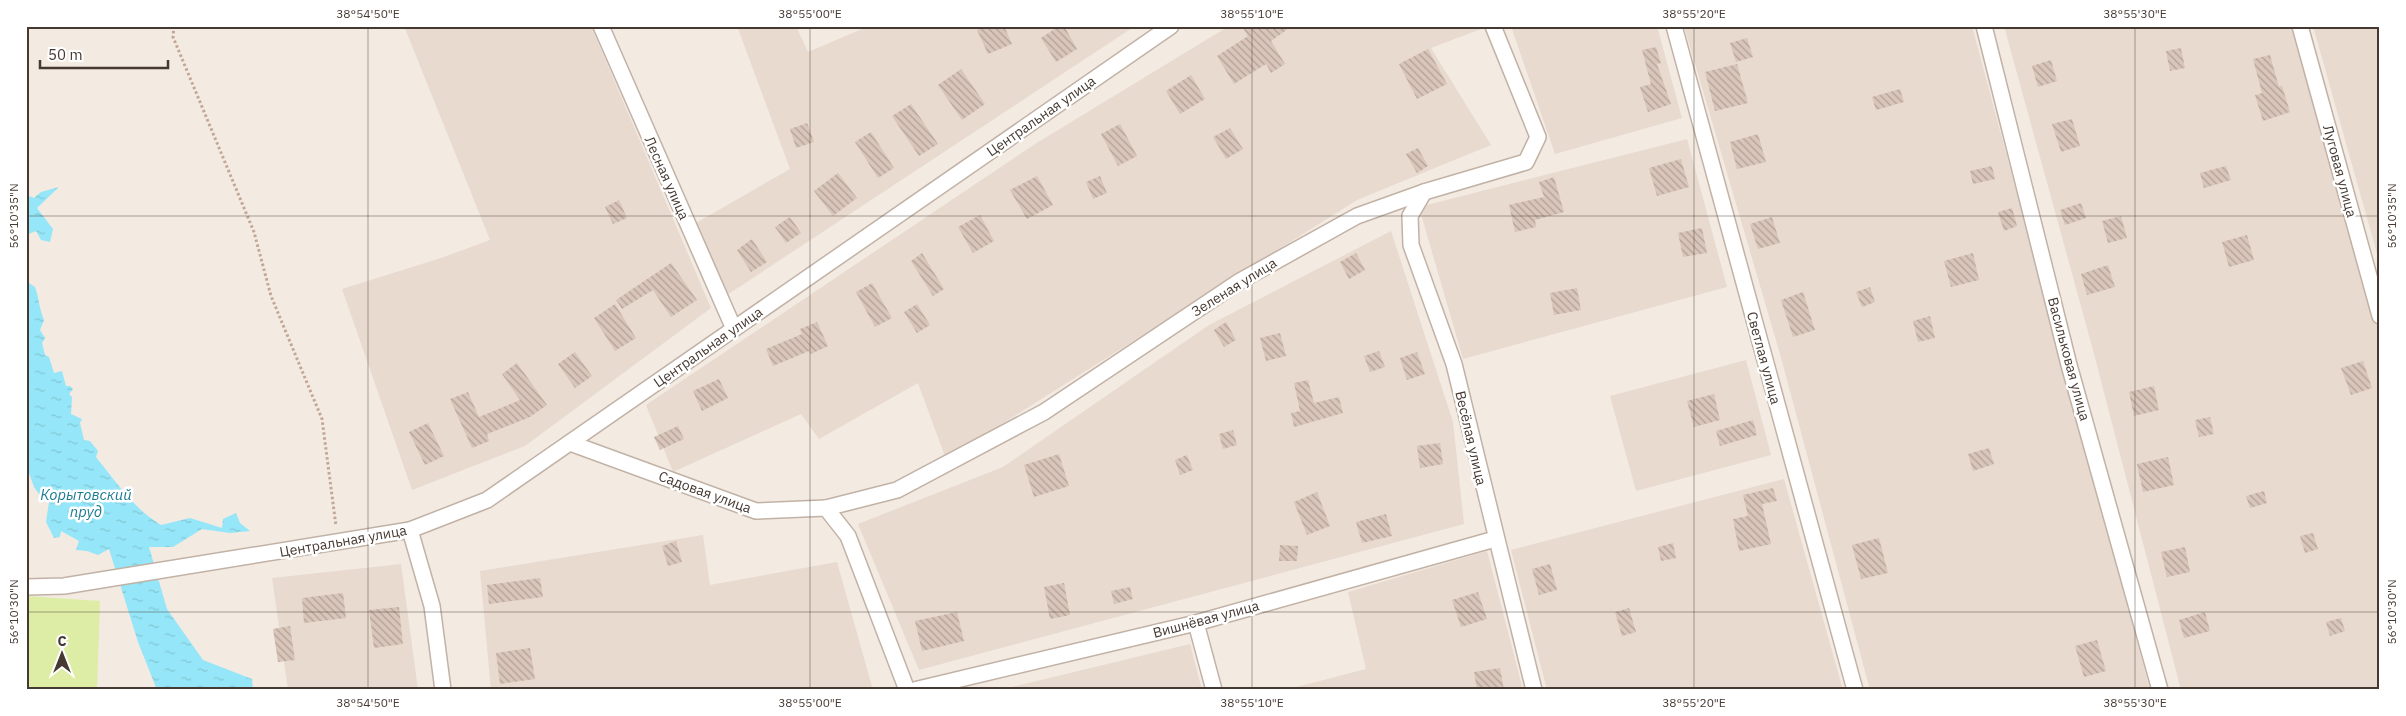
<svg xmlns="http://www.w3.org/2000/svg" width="2406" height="716" font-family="'IBM Plex Sans',sans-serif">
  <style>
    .residential { fill: #e8dacf }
    .green { fill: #ddeda5 }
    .water { fill: url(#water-ripples) }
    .building { fill: url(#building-back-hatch) }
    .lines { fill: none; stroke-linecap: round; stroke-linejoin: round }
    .minor-casing { stroke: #c2b2a6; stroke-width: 18 }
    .path { stroke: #c3a793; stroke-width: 3; stroke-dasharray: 2.5 2.5; stroke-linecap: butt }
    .minor { stroke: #fff; stroke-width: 15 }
    .ticks { fill: none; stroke: #453932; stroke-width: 1; stroke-opacity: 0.45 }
    .labels { text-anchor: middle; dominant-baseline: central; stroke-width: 5; stroke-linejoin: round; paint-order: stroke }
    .street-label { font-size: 14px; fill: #453932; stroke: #fff }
    .water-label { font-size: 15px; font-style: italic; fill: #1c7b91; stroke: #fff }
    .neatline { fill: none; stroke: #453932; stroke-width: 2 }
    .ticks-label { font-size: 12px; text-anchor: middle; fill: #453932 }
  </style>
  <defs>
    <pattern id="water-ripples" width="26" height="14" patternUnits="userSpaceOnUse" patternTransform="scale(1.25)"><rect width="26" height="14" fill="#95e6f8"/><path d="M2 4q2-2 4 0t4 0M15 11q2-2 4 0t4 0" fill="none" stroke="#82c6d5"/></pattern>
    <pattern id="building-back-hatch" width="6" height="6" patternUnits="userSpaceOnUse" patternTransform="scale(1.25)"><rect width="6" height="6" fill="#d9c5b9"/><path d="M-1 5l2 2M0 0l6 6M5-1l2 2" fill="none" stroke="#b2a197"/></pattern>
  </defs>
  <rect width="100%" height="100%" fill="#f3eae2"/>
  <!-- residential -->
  <g class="residential">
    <polygon points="404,26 591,26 711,308 525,446 412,490 342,289 441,258 490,240"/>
    <polygon points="737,26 796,26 808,52 869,26 1135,26 724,297 696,223 790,169"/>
    <polygon points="1229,26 1489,26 1431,48 1491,145 1357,200 946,459 918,383 819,439 801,414 673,472 646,405 1035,144"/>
    <polygon points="1511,26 1657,26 1682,118 1555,154"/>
    <polygon points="1684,26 1972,26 2150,690 1870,690 1780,354"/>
    <polygon points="2004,26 2293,26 2380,336 2380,690 2181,690 2093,350"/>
    <polygon points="2313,26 2380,26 2380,264"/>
    <polygon points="1687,139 1727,287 1463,359 1419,207"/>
    <polygon points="1391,231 1453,422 1464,524 919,670 858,524 1003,467 1209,325"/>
    <polygon points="1746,360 1771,455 1636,491 1610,396"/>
    <polygon points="1784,479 1843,690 1547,690 1511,550"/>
    <polygon points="703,535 710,585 837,562 873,690 491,690 480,571"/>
    <polygon points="1487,551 1523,690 1285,690 1366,669 1348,592"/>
    <polygon points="401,564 418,690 288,690 272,578"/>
    <polygon points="1190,644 1202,690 999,690"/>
  </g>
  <!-- green -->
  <polygon class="green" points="26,596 100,601 97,690 26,690"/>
  <!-- water -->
  <g class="water">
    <polygon points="59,187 37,208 53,229 50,242 41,240 36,231 26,235 26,195 34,198 41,192"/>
    <path d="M26,273L29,283L35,287C39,298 39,308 44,320L40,330L45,338L42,343L45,355L49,357L54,373L62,371L66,386H70L73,389L69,394L72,397L71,414L82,419L80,423L84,440L90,441L98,451L96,457C116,482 134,509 161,525L190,518L222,528L223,519L236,513L240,523L250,531L230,533L202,529L173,547H149L167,609L203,660L252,679L253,690H157L138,642L109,549L98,555L87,551L76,550L79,541L61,531L60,537L54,538L46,522L49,502L44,501L34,487L26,465Z"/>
  </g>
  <!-- building -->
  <g class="building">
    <polygon points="986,26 1004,26 1012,44 988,54 977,30"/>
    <polygon points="1059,26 1064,26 1077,49 1056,62 1041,38"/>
    <polygon points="1242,26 1292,26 1271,41 1285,64 1271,73 1266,64 1234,84 1217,56 1248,36"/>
    <polygon points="1747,38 1753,57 1736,62 1730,43"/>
    <polygon points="1656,47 1661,63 1657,64 1671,104 1648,112 1640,87 1651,84 1642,50"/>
    <polygon points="2181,48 2185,68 2170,71 2166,51"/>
    <polygon points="1428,49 1447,84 1417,99 1399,64"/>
    <polygon points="2270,55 2279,87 2282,86 2290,112 2263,121 2255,95 2262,93 2253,59"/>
    <polygon points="2051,60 2057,81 2038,87 2032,66"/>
    <polygon points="1737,64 1748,103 1715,111 1705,72"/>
    <polygon points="961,69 985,104 962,120 938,85"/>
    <polygon points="1191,75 1205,99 1180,114 1166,91"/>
    <polygon points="1900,89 1904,102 1876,110 1872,97"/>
    <polygon points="911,104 938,144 919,156 892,116"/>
    <polygon points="2072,119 2080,146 2061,152 2052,124"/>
    <polygon points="807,123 814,142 796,148 790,129"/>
    <polygon points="1120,124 1137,156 1118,166 1101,134"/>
    <polygon points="1230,128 1243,149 1226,159 1213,137"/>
    <polygon points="871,132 894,168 878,178 855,142"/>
    <polygon points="1758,134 1766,162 1737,169 1730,142"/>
    <polygon points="1418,148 1428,166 1417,173 1406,154"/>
    <polygon points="1681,159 1689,187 1657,196 1649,168"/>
    <polygon points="1992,166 1995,179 1973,184 1970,171"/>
    <polygon points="2226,166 2231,180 2204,188 2200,173"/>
    <polygon points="838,173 857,198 833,216 814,191"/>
    <polygon points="1037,176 1053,205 1027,219 1010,190"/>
    <polygon points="1100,176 1107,193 1093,199 1086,182"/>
    <polygon points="1554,177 1564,212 1535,220 1536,227 1515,232 1509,205 1544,197 1539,182"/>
    <polygon points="619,200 627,218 613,224 605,207"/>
    <polygon points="2081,203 2086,218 2065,225 2060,210"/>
    <polygon points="2012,208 2017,226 2004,231 1998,212"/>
    <polygon points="980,215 994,241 973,253 958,227"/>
    <polygon points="2121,216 2127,238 2108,243 2102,221"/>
    <polygon points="790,217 801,233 786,243 775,227"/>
    <polygon points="1772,217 1780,243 1758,249 1750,224"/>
    <polygon points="1702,228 1707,253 1683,257 1678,233"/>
    <polygon points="2247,235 2254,260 2229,267 2222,242"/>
    <polygon points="752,239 767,262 751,272 737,250"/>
    <polygon points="922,253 944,289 933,296 911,261"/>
    <polygon points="1356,253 1365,270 1349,279 1340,262"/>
    <polygon points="1973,253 1979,280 1951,287 1944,261"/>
    <polygon points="671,263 697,300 671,317 653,290 622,309 616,300"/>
    <polygon points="2108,265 2115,287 2087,295 2081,274"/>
    <polygon points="872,283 892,318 875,327 856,292"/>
    <polygon points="1870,287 1875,302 1862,307 1856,292"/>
    <polygon points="1577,288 1581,310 1554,315 1550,293"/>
    <polygon points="1803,292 1815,330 1793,337 1781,300"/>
    <polygon points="615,304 636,338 615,351 594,318"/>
    <polygon points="917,304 930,325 917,333 904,312"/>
    <polygon points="1930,316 1935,338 1918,342 1913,321"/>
    <polygon points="817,322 828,346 811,354 809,351 773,366 766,349 802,334 800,329"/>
    <polygon points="1226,322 1236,340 1224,347 1214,330"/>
    <polygon points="1280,333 1286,356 1266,361 1260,338"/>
    <polygon points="1379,351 1385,367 1370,372 1364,356"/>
    <polygon points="575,352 592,376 575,388 558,364"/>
    <polygon points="1417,352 1425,374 1407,380 1400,358"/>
    <polygon points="2363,361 2372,388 2351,395 2341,368"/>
    <polygon points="517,363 547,405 530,417 487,434 489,441 472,448 450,399 468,392 479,417 520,400 502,374"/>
    <polygon points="719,379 728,398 702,411 693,391"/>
    <polygon points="1308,380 1314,403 1339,397 1343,413 1294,427 1291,413 1300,411 1294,383"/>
    <polygon points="2154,386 2159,410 2134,416 2129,392"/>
    <polygon points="1714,394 1720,420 1694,427 1687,401"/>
    <polygon points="2210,417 2214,434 2199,437 2195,420"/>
    <polygon points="1753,420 1757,435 1720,446 1716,431"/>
    <polygon points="428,423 444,456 425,465 409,432"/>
    <polygon points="678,426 684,439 660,450 654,437"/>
    <polygon points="1233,430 1237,445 1223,449 1219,434"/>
    <polygon points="1440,443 1443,464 1420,468 1417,446"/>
    <polygon points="1989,448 1994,464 1973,471 1968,454"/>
    <polygon points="1059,454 1069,486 1034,497 1024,465"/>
    <polygon points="1187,455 1193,470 1180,475 1175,460"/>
    <polygon points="2168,457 2174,485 2143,492 2137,464"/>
    <polygon points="1773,488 1777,501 1762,504 1771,544 1739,551 1733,519 1748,516 1743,495"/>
    <polygon points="2264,491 2267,503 2250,508 2246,496"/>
    <polygon points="1317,492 1330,526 1307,535 1294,502"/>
    <polygon points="1386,514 1392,536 1362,543 1356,522"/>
    <polygon points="2313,533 2318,549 2305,553 2300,536"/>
    <polygon points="1879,538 1888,573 1861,579 1852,545"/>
    <polygon points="676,541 682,562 668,566 662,546"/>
    <polygon points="1673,543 1676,558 1661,561 1658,547"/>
    <polygon points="1280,545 1298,546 1297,561 1279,561"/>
    <polygon points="2185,547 2190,572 2167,577 2161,552"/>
    <polygon points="1550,564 1557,590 1539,595 1532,569"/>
    <polygon points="540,578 543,597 489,604 487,585"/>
    <polygon points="1064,583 1070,615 1050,619 1044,587"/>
    <polygon points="1130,587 1133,599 1114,604 1111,591"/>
    <polygon points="1478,592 1487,619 1461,627 1452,600"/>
    <polygon points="343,593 346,618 304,623 302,598"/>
    <polygon points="399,607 403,644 374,648 369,610"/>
    <polygon points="1629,608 1636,632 1622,636 1615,612"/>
    <polygon points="957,612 964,641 922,651 915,621"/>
    <polygon points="2205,612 2210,631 2184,638 2179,620"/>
    <polygon points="2341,618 2345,631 2330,636 2326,622"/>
    <polygon points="290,626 295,660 278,662 273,629"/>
    <polygon points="2097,640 2106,671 2084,677 2075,646"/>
    <polygon points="530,648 535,679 500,684 496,653"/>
    <polygon points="1500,668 1504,690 1477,690 1474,672"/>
  </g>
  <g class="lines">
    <defs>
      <g id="minor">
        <polyline points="601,26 734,329"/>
        <polyline points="1674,26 1855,690"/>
        <polyline points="1984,26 2069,365 2160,690"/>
        <polyline points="2300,26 2380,316"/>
        <polyline points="1424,192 1410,216 1411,245 1454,364 1534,690"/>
        <polyline points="570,443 756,511 826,508 848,536 907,690"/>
        <polyline points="826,508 897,490 1044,412 1240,281 1357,216 1424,192 1526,162 1538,137 1493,26"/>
        <polyline points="410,530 432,606 443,690"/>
        <polyline points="26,587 64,586 410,530 487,500 1171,26"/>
        <polyline points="1196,623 1214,690"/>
        <polyline points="914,690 1196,623 1495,539"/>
      </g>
    </defs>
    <!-- minor casing -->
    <use href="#minor" class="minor-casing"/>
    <!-- path -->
    <polyline class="path" points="174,26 173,37 254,232 271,296 322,419 336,526"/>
    <!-- minor -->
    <use href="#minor" class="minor"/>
  </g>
  <!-- ticks -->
  <path class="ticks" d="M368,26V690M810,26V690M1252,26V690M1694,26V690M2135,26V690M26,216H2380M26,612H2380"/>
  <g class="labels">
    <!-- street labels -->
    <g class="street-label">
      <text transform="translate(1041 116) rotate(-35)">Центральная улица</text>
      <text transform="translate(2340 171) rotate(75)">Луговая улица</text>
      <text transform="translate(667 178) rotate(66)">Лесная улица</text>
      <text transform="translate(1234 287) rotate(-32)">Зеленая улица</text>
      <text transform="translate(708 347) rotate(-35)">Центральная улица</text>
      <text transform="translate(1764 358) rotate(75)">Светлая улица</text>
      <text transform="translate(2069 359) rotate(75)">Васильковая улица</text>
      <text transform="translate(1471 438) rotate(77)">Весёлая улица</text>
      <text transform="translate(705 492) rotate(20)">Садовая улица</text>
      <text transform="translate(343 541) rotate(-10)">Центральная улица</text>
      <text transform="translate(1206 619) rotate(-15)">Вишнёвая улица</text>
    </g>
    <!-- water labels -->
    <g class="water-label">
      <text x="86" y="494">Корытовский<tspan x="86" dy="17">пруд</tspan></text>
    </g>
  </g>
  <!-- border -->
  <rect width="2406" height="716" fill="none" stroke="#ffffff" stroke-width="55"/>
  <!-- north arrow -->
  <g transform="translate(62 654)" stroke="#ffffff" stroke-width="4" paint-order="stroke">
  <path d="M0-4L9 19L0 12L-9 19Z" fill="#453932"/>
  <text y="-8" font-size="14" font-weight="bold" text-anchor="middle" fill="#453932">С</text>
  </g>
  <!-- scale -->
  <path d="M40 60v8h128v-8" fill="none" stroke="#453932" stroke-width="2.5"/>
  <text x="48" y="60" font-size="15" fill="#453932" stroke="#ffffff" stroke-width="4" paint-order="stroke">50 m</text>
  <rect x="28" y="28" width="2350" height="660" class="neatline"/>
  <g class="ticks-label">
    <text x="368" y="18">38°54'50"E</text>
    <text x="810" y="18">38°55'00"E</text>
    <text x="1252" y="18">38°55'10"E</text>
    <text x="1694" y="18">38°55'20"E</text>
    <text x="2135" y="18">38°55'30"E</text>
    <text transform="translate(14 216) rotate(-90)" y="4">56°10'35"N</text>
    <text transform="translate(2392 216) rotate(-90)" y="4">56°10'35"N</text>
    <text transform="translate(14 612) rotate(-90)" y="4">56°10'30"N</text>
    <text transform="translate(2392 612) rotate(-90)" y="4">56°10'30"N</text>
    <text x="368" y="707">38°54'50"E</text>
    <text x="810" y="707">38°55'00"E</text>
    <text x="1252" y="707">38°55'10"E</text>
    <text x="1694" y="707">38°55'20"E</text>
    <text x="2135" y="707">38°55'30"E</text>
  </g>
</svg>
